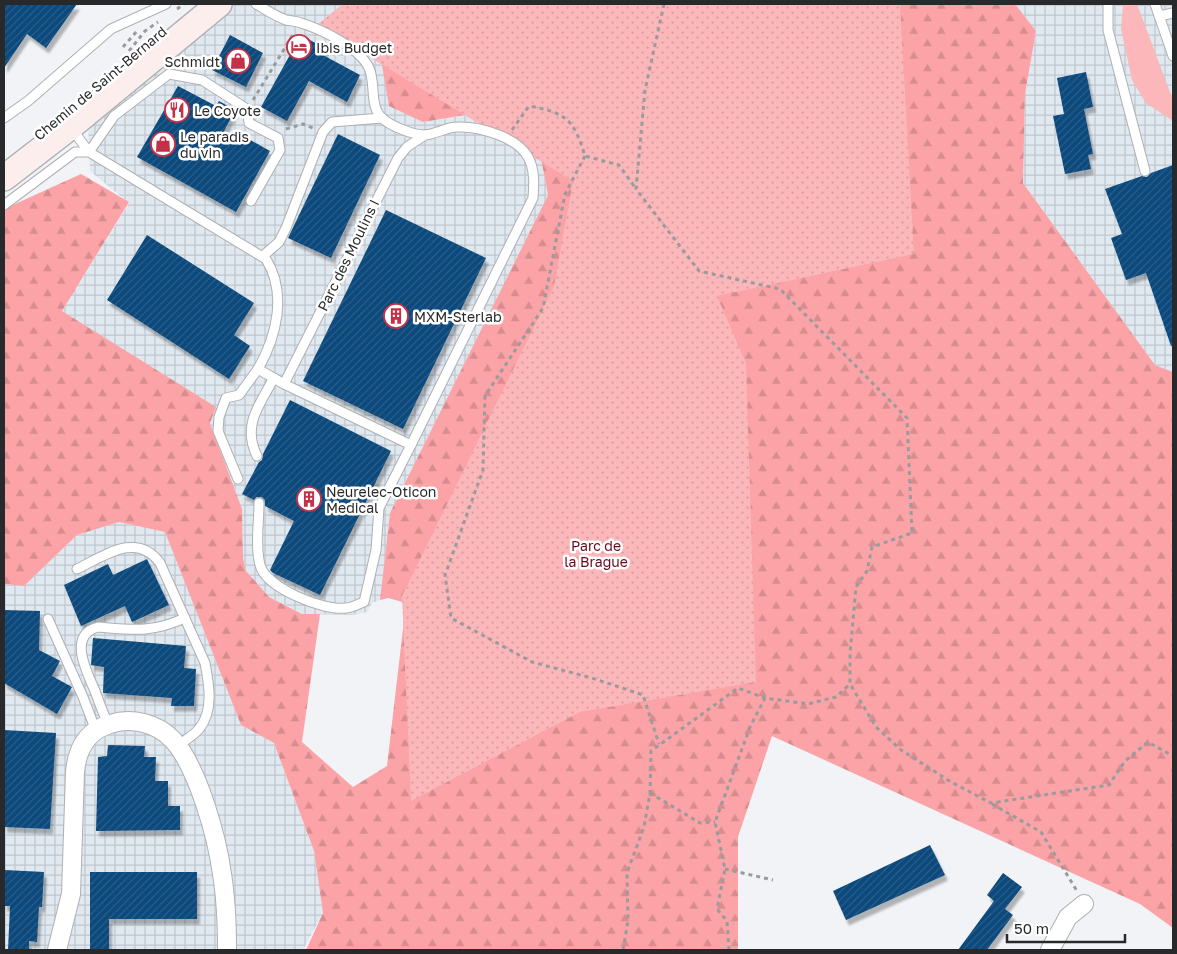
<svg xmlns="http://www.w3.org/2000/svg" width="1177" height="954" font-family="'Golos Text',sans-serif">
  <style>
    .industrial { fill: url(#industrial-grid) }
    .grass { fill: #fbb7b9 }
    .forest { fill: url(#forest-firs) }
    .park { fill: url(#park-dots) }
    .building { fill: url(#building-hatch); filter: url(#shadow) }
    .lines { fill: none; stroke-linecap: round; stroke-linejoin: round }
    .service-casing { stroke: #aeb1b3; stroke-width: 11 }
    .minor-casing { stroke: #aeb1b3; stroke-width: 20 }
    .secondary-casing { stroke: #aeb1b3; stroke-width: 28 }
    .path { stroke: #999b9d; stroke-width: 3; stroke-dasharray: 4 4; stroke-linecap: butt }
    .service { stroke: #fff; stroke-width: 9 }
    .minor { stroke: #fff; stroke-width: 18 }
    .secondary { stroke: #fdeeee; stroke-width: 25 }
    .labels { text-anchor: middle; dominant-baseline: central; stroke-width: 5; stroke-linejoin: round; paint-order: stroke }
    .poi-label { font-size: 14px; fill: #28292a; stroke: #fff; text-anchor: start }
    .street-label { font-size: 14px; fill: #28292a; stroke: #fff }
    .park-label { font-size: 14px; fill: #6a091e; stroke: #fff }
  </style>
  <defs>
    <pattern id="industrial-grid" width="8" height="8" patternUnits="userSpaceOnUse" patternTransform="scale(1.25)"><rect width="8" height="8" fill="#e0e8f0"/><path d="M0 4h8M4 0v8" fill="none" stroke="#c0c7ce"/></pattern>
    <pattern id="forest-firs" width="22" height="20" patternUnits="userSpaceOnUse" patternTransform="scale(1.25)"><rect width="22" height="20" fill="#fba3a6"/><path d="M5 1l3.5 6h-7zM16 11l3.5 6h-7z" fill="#d78c8f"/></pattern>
    <pattern id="park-dots" width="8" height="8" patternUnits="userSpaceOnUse" patternTransform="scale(1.25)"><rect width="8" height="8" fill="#fbb7b9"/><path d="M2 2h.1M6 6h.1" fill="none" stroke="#d79d9f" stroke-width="1.8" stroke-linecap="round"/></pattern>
    <pattern id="building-hatch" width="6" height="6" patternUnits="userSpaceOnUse" patternTransform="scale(1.25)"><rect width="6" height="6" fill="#09487b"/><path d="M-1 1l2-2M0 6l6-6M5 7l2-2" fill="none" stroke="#2d6089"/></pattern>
    <filter id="shadow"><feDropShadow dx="3" dy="5.5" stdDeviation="1" flood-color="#0004"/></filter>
  </defs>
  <rect width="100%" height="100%" fill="#f1f3f6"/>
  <!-- industrial -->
  <g class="industrial">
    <polygon points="229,4 357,4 423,122 465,115 540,153 548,195 390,513 380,600 372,603 367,612 352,615 303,614 269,597 246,571 243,558 242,509 210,423 62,311 129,203 90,171 88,125"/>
    <polygon points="1015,4 1173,4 1173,372 1155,365 1023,183 1025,94 1036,31"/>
    <polygon points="119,522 165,532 241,725 274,743 314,851 323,913 303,950 4,950 4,584 24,586 77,535"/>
  </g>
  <!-- grass -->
  <polygon class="grass" points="1123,4 1137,4 1173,100 1173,121 1146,103 1132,80 1121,29"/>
  <!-- forest -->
  <polygon class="forest" points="357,4 1015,4 1036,31 1025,94 1023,183 1155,365 1173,372 1173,928 1140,904 772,736 738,837 738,950 306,950 323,913 314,851 274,743 241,725 165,532 119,522 77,535 24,586 4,584 4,209 81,174 129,202 62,311 216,407 210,423 242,509 243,558 246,571 269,597 302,614 320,614 302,742 353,787 387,766 406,603 388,598 380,600 390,513 548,195 540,153 465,115 423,122 389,106 381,59"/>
  <!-- park -->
  <polygon class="park" points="343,4 900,4 914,254 717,296 746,363 756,682 580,712 411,801 402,596 554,286 573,181 317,25"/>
  <!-- building -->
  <g class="building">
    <polygon points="4,4 77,4 46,48 27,34 4,68"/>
    <polygon points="230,35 263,53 246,87 212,70"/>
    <polygon points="301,35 326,49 323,55 360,75 347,102 309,81 287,121 261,107"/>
    <polygon points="1086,72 1093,107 1084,109 1093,154 1088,155 1091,169 1065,174 1053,116 1064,114 1057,78"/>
    <polygon points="178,86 216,106 219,101 235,110 222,135 240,145 245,137 270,151 236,212 137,157"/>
    <polygon points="338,134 380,155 331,258 288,238"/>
    <polygon points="1173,165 1173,345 1171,346 1146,273 1126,280 1111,238 1122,234 1105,189 1142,176 1147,177 1151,173"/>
    <polygon points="386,210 486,258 403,429 303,381"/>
    <polygon points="147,235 254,303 234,335 250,346 229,379 107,300"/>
    <polygon points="290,400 391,451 320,595 273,573 270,570 294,521 265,506 265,500 262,497 256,497 254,500 242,494 259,462 262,460 263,454"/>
    <polygon points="147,559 169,605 132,622 125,606 81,626 64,585 108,564 113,575"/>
    <polygon points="4,610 40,611 39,650 60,661 52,676 72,687 57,714 4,683"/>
    <polygon points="93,638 186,646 184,668 196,669 194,706 171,706 172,698 103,693 104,667 91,665"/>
    <polygon points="4,730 56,733 50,829 4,827"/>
    <polygon points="108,745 145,746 144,757 156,757 155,781 168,781 168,806 180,806 180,830 96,831 98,757 107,756"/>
    <polygon points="930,845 945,875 846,920 833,891"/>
    <polygon points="5,870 44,872 42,907 39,907 37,942 29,941 29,950 8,950 10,906 4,906"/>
    <polygon points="90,872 197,872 197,919 109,919 109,950 90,950"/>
    <polygon points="1003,873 1022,887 1005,909 1013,915 987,950 958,950 994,901 987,895"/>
  </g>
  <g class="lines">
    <defs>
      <g id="service">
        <path d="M256,4C265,9 275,16 286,20C291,21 296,21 301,23C321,29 360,48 369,68C376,83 369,106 382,118C390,126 414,135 424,135C434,135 446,127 457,127C479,126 517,137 528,157C535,169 534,185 533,198L411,445"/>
        <polyline points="1108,4 1108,30 1145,171"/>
        <polyline points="1155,4 1173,56"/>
        <polyline points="1159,16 1173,13"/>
        <polyline points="4,118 28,101 111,29 166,4"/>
        <path d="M72,129L89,152L266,259C287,293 277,336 258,369L284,384L411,445L379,508L376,550L364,602C358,604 352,608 346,608C323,611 266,588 260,565C255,546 259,522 259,503"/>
        <polyline points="4,205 75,152 89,152 114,116 169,74 202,80 247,109 249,123 278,138 280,150 251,201"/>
        <polyline points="263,256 279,242 286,228 323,132 332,122 382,118"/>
        <polyline points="284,384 398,158 407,147 425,135"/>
        <path d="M257,456C242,426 259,405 274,378"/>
        <polyline points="238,479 218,431 219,417 226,398 239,395 258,369"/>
        <path d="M77,569C104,556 137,531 160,563L205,663C209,684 214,711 199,729C193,736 184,741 177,746"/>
        <polyline points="48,619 83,697 96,731"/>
        <path d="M108,724C103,713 99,702 95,691C87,672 67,635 98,627C134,630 151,633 185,618"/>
      </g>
      <g id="minor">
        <path d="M57,950L71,894L75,772C77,750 86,731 110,724C132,717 157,723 173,740C198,768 217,837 222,874C226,899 227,925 227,950"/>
        <polyline points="1050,950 1068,917 1084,904"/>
      </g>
      <polyline id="secondary" points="4,178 70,127 219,4"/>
    </defs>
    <!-- service casing -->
    <use href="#service" class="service-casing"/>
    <!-- minor casing -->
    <use href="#minor" class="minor-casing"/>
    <!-- secondary casing -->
    <use href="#secondary" class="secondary-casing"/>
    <!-- path -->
    <g class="path">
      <polyline points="664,4 645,90 636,189 699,271 780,289 907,418 912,533 872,547 867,571 856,587 850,654 850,684 876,727 901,750 951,782 991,803 1109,785 1125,761 1148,742 1173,756"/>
      <polyline points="177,9 184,4"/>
      <polyline points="123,47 137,31"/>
      <polyline points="129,51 145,31 158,22"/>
      <polyline points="253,100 294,33"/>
      <polyline points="286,129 303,124 313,128"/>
      <path d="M512,130L529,106C567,113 574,120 585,156L619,165L636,189"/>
      <polyline points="585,156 565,194 543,308 485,396 483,470 445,575 451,618 532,662 592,678 643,695 659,744"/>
      <polyline points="650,793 700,823 715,822"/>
      <polyline points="992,804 1041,832 1077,891"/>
      <polyline points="725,869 773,880"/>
      <polyline points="623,950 628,921 627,873 644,827 650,793 651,751 738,688 765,698"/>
      <polyline points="729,950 727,921 717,909 725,869 715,822 750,727 765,698 808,704 836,697 850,684"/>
    </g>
    <!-- service -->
    <use href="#service" class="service"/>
    <!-- minor -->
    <use href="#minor" class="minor"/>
    <!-- secondary -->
    <use href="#secondary" class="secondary"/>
  </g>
  <!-- icons -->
  <defs>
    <symbol id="hotel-ring" viewBox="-11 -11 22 22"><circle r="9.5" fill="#fff" stroke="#c23147" stroke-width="1.5"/><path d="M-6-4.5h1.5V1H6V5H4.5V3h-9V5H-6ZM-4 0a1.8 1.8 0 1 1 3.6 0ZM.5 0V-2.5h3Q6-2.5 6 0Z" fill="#c23147"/></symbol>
    <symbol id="shop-ring" viewBox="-11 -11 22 22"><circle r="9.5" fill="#fff" stroke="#c23147" stroke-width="1.5"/><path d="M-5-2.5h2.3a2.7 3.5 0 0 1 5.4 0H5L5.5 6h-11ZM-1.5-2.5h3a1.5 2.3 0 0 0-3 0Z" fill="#c23147"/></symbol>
    <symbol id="restaurant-ring" viewBox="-11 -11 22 22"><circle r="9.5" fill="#fff" stroke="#c23147" stroke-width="1.5"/><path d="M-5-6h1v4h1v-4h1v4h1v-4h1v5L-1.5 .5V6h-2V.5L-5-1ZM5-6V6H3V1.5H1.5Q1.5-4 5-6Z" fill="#c23147"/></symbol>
    <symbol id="building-ring" viewBox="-11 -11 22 22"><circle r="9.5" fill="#fff" stroke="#c23147" stroke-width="1.5"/><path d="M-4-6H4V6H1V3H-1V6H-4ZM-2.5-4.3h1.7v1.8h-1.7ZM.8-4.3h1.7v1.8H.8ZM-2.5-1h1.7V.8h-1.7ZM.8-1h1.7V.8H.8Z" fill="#c23147"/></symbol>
  </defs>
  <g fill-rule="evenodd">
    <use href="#hotel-ring" x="285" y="33" width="28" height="28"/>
    <use href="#shop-ring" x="224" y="47" width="28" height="28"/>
    <use href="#restaurant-ring" x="163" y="96" width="28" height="28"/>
    <use href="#shop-ring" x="149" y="130" width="28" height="28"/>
    <use href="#building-ring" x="382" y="302" width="28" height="28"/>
    <use href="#building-ring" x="295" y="485" width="28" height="28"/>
  </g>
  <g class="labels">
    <!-- poi labels -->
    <g class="poi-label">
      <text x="316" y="47">Ibis Budget</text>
      <text x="220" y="61" text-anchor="end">Schmidt</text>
      <text x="194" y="110">Le Coyote</text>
      <text x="180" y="136">Le paradis<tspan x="180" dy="16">du vin</tspan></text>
      <text x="414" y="316">MXM-Sterlab</text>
      <text x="326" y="491">Neurelec-Oticon<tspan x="326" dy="16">Medical</tspan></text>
    </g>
    <!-- street labels -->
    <g class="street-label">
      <text transform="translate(100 83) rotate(-40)">Chemin de Saint-Bernard</text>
      <text transform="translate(348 255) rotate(-64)">Parc des Moulins I</text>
    </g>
    <!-- park labels -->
    <g class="park-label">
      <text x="596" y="545">Parc de<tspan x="596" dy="16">la Brague</tspan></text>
    </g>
  </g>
  <!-- border -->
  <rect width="1177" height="954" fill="none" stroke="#28292a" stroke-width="10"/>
  <!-- scale -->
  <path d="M1007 934v8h118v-8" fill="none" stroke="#28292a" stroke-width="2.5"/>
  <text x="1014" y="934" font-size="15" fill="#28292a" stroke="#ffffff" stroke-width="4" paint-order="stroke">50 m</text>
</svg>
